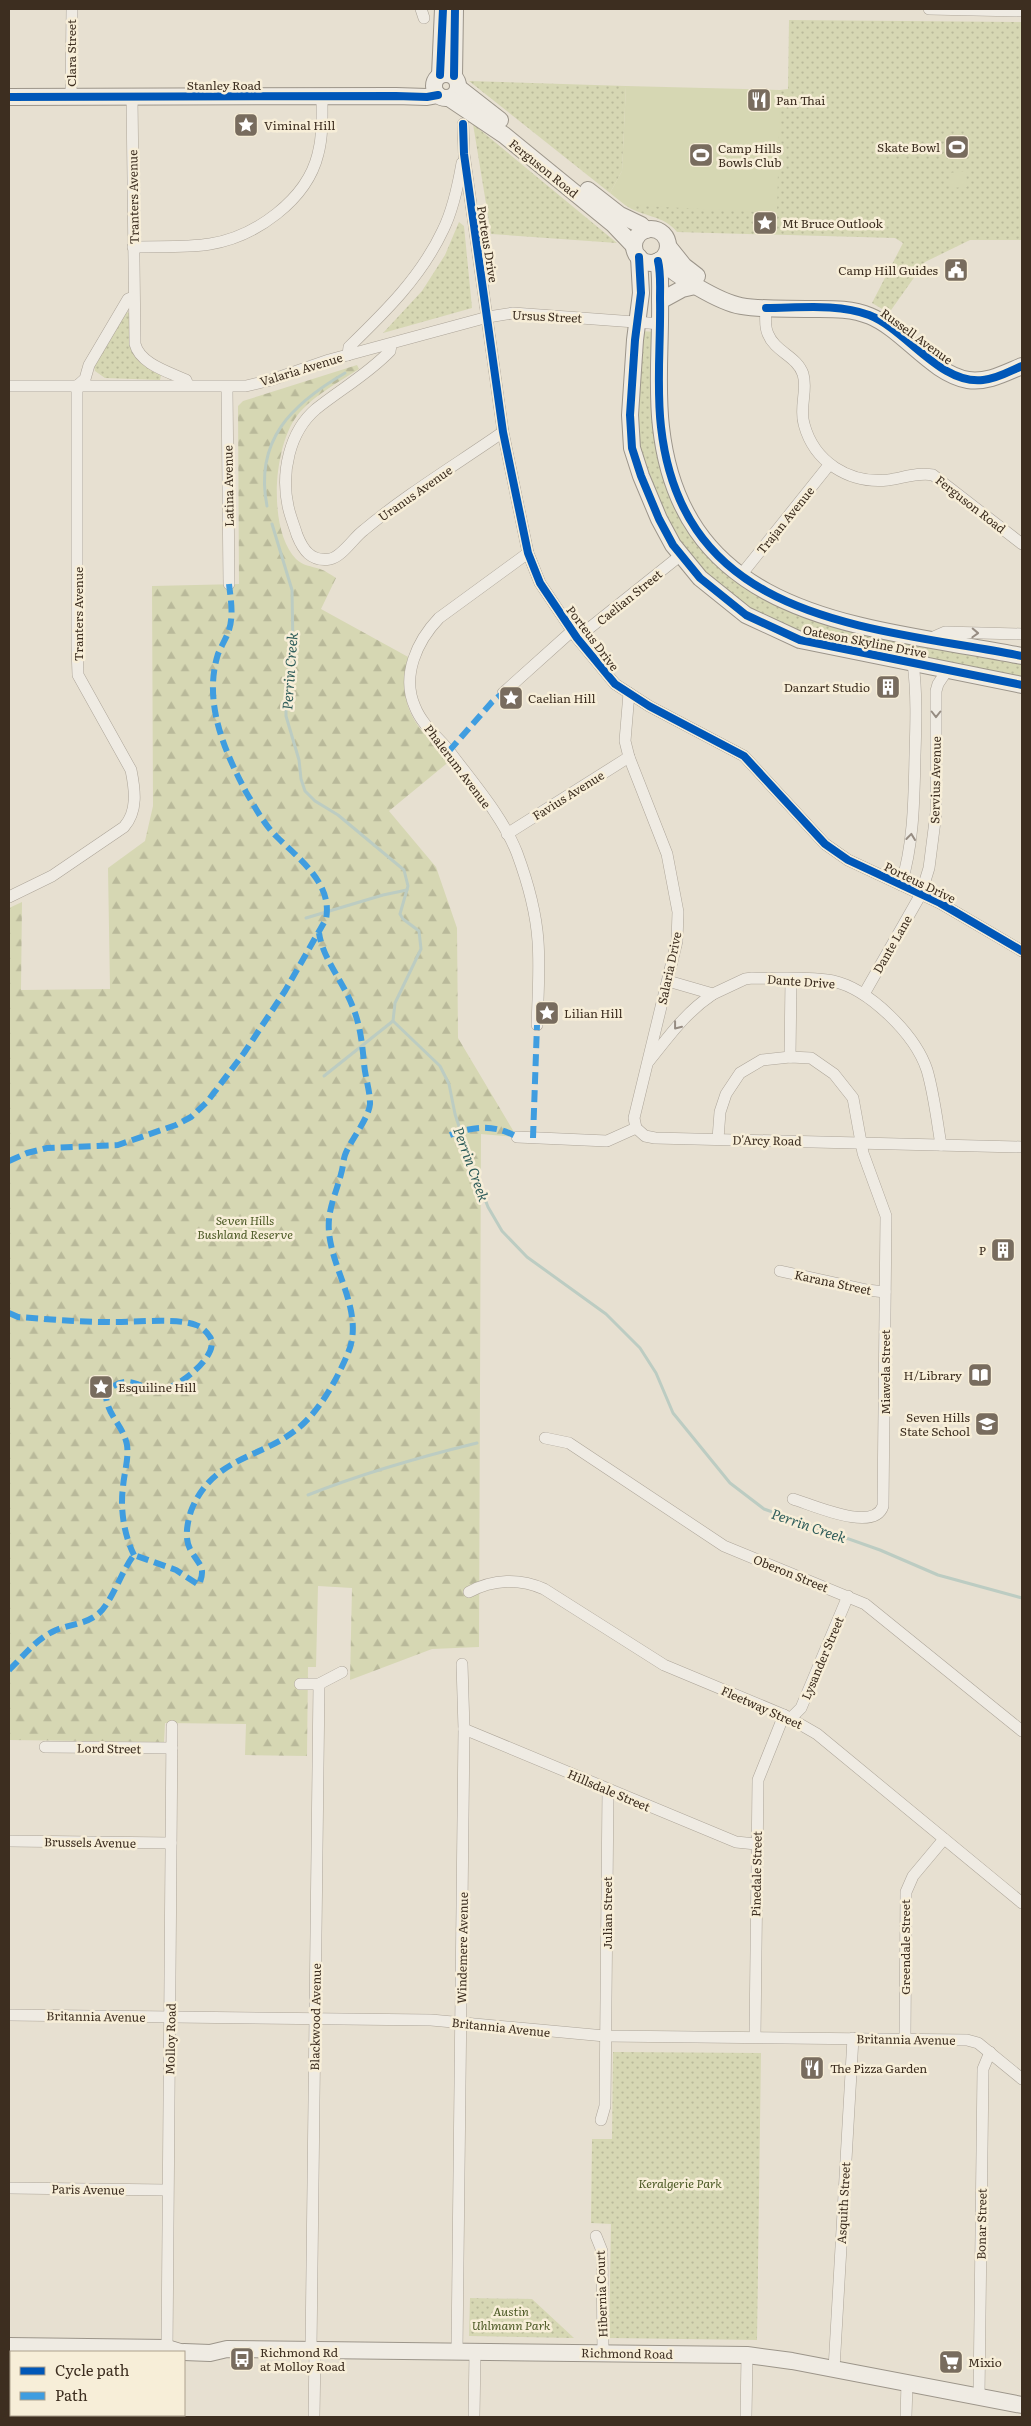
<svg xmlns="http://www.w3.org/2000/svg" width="1031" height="2426" font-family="Literata,serif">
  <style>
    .grass { fill: url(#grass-dots) }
    .forest { fill: url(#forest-firs) }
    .garden { fill: #d6d7b3 }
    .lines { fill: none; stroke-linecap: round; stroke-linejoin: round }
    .stream { stroke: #bcccc2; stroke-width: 3 }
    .minor-casing { stroke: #ada599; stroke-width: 12 }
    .secondary-casing { stroke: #9c958a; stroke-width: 18 }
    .minor { stroke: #efebe3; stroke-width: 11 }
    .secondary { stroke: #efebe3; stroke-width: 16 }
    .quiet { stroke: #3f9de0; stroke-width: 6; stroke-dasharray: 12 6; stroke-linecap: butt }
    .cycleway-casing { stroke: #f7eed8; stroke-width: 11 }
    .cycleway { stroke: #0057b8; stroke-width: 8 }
    .oneway { stroke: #968c82 }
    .labels { text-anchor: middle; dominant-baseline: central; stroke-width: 5; stroke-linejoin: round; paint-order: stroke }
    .street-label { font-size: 12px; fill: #3d2e20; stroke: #f7eed8 }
    .poi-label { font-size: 12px; fill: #3d2e20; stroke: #f7eed8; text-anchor: start }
    .park-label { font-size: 12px; font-style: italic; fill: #4d5a26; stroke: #f7eed8 }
    .water-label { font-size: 14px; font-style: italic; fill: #2f5d5a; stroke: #f7eed8 }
  </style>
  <defs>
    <pattern id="grass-dots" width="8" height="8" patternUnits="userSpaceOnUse" patternTransform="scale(1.25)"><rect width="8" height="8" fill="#d6d7b3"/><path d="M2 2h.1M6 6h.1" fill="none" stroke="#b9b99a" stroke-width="1.8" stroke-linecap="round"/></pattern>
    <pattern id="forest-firs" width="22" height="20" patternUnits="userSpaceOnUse" patternTransform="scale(1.25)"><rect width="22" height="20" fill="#d6d7b3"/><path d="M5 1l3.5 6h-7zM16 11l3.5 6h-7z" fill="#b9b99a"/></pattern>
  </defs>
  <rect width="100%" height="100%" fill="#e7e0d1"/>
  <!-- grass -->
  <g class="grass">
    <path d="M789,20L1022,22V240H970L925,262L889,313L872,303L903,243L895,238L677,232C664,215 642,217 625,205H640L780,90L788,89Z"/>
    <polygon points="469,81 626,86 622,171 610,193"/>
    <polygon points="473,124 617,243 491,234"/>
    <polygon points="459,222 464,226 472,308 383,333 422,291 445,255"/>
    <path d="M127,312L129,313C132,348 127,357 161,375L160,380L105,378L95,371L94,366Z"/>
    <polygon points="640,331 656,332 673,494 763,595 1022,660 1022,681 808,640 743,610 679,547 635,441"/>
    <polygon points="613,2052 761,2053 757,2340 609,2338 611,2224 591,2223 592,2139 612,2139"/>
    <polygon points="470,2298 532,2299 574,2338 469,2336"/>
  </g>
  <!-- forest -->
  <path class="forest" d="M357,365L359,369C339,382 316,394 300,412C273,442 267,529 296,559C303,566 311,566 320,569C326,571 331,575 336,578L321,609L410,658C408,674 403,694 409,709C416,729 436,745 451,760L389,811L436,867L457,928L458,1038L517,1137L481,1134L479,1647L432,1649L350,1680L352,1588L318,1586L316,1667H308L307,1756L245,1755L246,1724L165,1723L164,1742L9,1740V908L22,902L21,990L110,989L108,868L145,841L153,806L152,586L239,584L238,406L243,401Z"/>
  <!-- garden -->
  <g class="garden">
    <polygon points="626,86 780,90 777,213 625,205 610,193 622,171"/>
    <circle cx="957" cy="147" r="11"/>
    <polygon points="966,171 967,187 950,188 949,173"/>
  </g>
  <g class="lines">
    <!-- stream -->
    <g class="stream">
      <path d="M267,506C254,440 292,404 345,373"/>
      <polyline points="272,524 292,590 293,649 286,681 286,716 299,760 301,779 305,791 315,801 338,815 404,870 408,886 400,914 403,919 419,931 421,949 395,1003 393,1021 440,1066 449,1084 455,1114 471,1163 488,1207 502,1231 527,1257 606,1314 640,1348 656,1373 673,1413 730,1483 764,1509 880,1550 938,1575 1022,1598"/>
      <polyline points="306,918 383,895 407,890"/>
      <polyline points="324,1076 393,1021"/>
      <path d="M308,1495C363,1473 420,1457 477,1443"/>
    </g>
    <defs>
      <g id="minor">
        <polyline points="421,9 424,18"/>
        <polyline points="929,9 1022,11"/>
        <polyline points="71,97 72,9"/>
        <path d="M132,97L135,344C140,364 169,372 186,380L188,385"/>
        <polyline points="463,124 464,154 503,432 528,553 540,583 577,638 615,684 649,706 744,756 825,844 848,860 940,903 1022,951"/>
        <path d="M133,247C158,246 185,248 210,244C255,237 307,200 318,154C323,135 322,116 322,97"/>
        <path d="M766,308C766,316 764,326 768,334C775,352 797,356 803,374C808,390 799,407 804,424C814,462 849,484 888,480C903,478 918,472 933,475L1022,544"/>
        <path d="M391,345L390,351C368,374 341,389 316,409C289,432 281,473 288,506C290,516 294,525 297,535C303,550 311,562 330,559C342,557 354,537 364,530C407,494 457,464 503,432"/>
        <path d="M348,355L349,347C385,312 421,277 443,230C453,210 458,186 462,163"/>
        <polyline points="9,386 246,386 271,380 329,360 488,317 513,313 662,324"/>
        <polyline points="227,388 229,584"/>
        <path d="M528,553L439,618C417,641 401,676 415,707C422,725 439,738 450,752C473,783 503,817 517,853C527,880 536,912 538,941C540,969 538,997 537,1025"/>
        <polyline points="741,575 829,465"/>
        <polyline points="577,638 681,555"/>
        <polyline points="929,639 945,632 1022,634"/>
        <polyline points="503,693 572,631"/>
        <polyline points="629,693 625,741 629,757 667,854 678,912 677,941 634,1118 636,1128"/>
        <polyline points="507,834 629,757"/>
        <path d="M901,885C914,843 914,798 915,755C916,724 917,693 913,663"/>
        <path d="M9,897L52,876L124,827C138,811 135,790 131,770L78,675L77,647V386L85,379L89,365L128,299L133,297"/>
        <path d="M668,981L713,994L745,979L752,978C778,979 808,976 833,981C869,989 915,1034 927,1070C934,1094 937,1121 941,1145"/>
        <polyline points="864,994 921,894 929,868 936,813 936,691 938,684 948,669"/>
        <polyline points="790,1057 791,979"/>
        <path d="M649,1061C670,1035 685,1013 713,994"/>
        <polyline points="636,1128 645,1136 655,1138 1022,1147"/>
        <polyline points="517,1137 607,1141 636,1128"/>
        <path d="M718,1139L720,1112L726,1094L740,1073L762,1060L790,1057L811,1058L834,1074L853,1098L863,1153L886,1216L883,1506C874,1533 813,1505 793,1499"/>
        <polyline points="780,1271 867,1290 885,1292"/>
        <polyline points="545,1438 569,1443 724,1546 865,1604 1022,1731"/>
        <path d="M469,1592C493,1579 520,1578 544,1589L664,1665L784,1715L817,1734L1022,1903"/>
        <polyline points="300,1684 319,1684 342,1672"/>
        <polyline points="791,1718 801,1708 848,1596"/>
        <polyline points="464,1729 736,1842 756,1844"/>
        <polyline points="45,1747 172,1748"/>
        <polyline points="9,1841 171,1843"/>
        <polyline points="9,2015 431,2020 605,2036 967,2040 978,2043 1022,2079"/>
        <polyline points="755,2037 758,1780 784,1715"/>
        <polyline points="905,2039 906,1892 913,1876 944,1839"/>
        <polyline points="601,2120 605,2106 608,1789"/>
        <polyline points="9,2188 167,2190"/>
        <polyline points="596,2236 602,2251 603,2353"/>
        <polyline points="311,2350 319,1684"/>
        <polyline points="457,2351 464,1729 462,1664"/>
        <polyline points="167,2352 172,1726"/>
        <polyline points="834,2369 853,2038"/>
        <polyline points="979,2397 983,2069 990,2052"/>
        <polyline points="166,2417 166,2415"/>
        <polyline points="314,2417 315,2350"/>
        <polyline points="474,2417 475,2352"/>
        <polyline points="746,2417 747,2355"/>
        <polyline points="906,2417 907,2383"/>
      </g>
      <g id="secondary">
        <circle cx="446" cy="86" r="12"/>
        <polyline points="440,75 443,9"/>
        <polyline points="454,76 455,9"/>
        <polyline points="459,88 500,120"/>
        <polyline points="9,97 396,96 427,97 438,95"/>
        <polyline points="449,98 504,135 613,224 634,246"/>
        <polyline points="588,190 620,215 641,225 646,230"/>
        <circle cx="651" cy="246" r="17"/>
        <polyline points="668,246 684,266 697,276"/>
        <polyline points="639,257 641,293 635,340 630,415 632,448 641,476 659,519 673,545 700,578 746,615 800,640 1022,685"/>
        <path d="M660,260C676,276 719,302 741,306C764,310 787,308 810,309C830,309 851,308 870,316C904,330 932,374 968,380C987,383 1005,373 1022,366"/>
        <path d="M658,261C661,274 660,286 660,299C661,341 656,385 661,427C683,624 870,626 1022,656"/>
        <polyline points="660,301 682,289 695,286"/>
        <polyline points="9,2346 167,2348 180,2352"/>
        <polyline points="184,2352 210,2353 227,2349 747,2355 792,2361 1022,2405"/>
      </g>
    </defs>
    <!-- minor casing -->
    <use href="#minor" class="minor-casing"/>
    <!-- secondary casing -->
    <use href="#secondary" class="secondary-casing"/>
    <!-- minor -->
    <use href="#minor" class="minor"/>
    <!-- secondary -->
    <use href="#secondary" class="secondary"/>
    <!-- quiet -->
    <g class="quiet">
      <polyline points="449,751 492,702 503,693"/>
      <path d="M450,1135C474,1126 494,1124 517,1137"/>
      <polyline points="533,1138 537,1025"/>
      <path d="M9,1161L27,1153L47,1148L118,1145L176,1125L191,1117L207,1102L244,1053L285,991L326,919C333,883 298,858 276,836C263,823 255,807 246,792C224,750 203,702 218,654C221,647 225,640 228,633C234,617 231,601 229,584"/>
      <path d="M9,1313L18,1317C48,1319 78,1322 109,1322C132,1323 174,1317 196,1325C202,1327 207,1332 210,1337C221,1354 180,1386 165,1389C142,1395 131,1368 106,1392C105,1414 123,1424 127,1445C129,1459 124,1473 123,1487C120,1509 124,1535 134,1555"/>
      <path d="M9,1670C23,1657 34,1641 52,1632C67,1624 85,1625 98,1614C111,1604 122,1570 134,1555L176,1570L199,1585C206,1567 200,1566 191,1551C184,1539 187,1524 191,1511C213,1454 267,1459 304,1423C323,1405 338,1377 348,1353C365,1313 332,1271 329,1232C327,1210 336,1194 341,1174C343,1168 343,1161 345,1155C350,1141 369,1118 370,1104C370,1090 365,1077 364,1063C362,1042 360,1024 352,1005C342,980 323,959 319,933"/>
    </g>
    <defs>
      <g id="cycleway">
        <polyline points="440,75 443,9"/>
        <polyline points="454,76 455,9"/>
        <polyline points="9,97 396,96 427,97 438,95"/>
        <polyline points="463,124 464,154 503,432 528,553 540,583 577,638 615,684 649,706 744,756 825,844 848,860 940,903 1022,951"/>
        <polyline points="639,257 641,293 635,340 630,415 632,448 641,476 659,519 673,545 700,578 746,615 800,640 1022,685"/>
        <path d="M658,261C661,274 660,286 660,299C661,341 656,385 661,427C683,624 870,626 1022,656"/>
        <path d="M766,308C798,308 838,303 869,315C907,330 940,385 983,380C997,379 1010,371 1022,366"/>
      </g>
    </defs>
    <!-- cycleway casing -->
    <use href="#cycleway" class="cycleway-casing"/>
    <!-- cycleway -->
    <use href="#cycleway" class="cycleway"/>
  </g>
  <!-- one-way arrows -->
  <defs><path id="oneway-chevron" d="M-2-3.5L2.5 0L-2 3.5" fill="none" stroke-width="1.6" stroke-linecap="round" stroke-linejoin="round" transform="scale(1.25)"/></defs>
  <g class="oneway">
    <use href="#oneway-chevron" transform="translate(975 633) rotate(2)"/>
    <use href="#oneway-chevron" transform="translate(936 714) rotate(90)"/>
    <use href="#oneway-chevron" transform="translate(911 837) rotate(-83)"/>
    <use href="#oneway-chevron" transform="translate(677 1026) rotate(128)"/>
  </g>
  <!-- icons -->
  <defs>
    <symbol id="restaurant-square" viewBox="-11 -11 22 22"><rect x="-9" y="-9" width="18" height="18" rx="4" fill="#786c5e" stroke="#f7eed8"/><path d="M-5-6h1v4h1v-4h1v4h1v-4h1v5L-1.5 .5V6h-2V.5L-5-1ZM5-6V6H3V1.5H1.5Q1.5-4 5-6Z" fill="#fff"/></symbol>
    <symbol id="sight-square" viewBox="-11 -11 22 22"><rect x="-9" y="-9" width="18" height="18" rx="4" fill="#786c5e" stroke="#f7eed8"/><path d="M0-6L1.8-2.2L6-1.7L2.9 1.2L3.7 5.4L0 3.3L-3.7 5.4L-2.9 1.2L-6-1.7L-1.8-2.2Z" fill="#fff"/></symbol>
    <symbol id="stadium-square" viewBox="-11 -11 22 22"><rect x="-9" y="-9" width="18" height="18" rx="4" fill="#786c5e" stroke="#f7eed8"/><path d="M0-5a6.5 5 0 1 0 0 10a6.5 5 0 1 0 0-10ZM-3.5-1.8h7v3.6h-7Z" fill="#fff"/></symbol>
    <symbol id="civic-square" viewBox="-11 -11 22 22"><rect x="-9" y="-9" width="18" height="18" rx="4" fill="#786c5e" stroke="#f7eed8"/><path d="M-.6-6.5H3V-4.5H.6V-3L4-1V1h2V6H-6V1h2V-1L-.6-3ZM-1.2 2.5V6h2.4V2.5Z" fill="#fff"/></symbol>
    <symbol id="building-square" viewBox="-11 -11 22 22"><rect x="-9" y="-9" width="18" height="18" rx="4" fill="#786c5e" stroke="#f7eed8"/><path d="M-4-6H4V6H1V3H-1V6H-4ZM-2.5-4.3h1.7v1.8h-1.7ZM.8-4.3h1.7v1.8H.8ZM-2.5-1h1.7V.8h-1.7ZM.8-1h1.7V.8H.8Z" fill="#fff"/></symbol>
    <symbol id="library-square" viewBox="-11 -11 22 22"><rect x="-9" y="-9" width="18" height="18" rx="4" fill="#786c5e" stroke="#f7eed8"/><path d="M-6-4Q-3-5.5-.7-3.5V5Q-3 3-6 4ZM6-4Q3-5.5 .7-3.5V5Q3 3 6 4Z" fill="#fff"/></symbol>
    <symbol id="school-square" viewBox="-11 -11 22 22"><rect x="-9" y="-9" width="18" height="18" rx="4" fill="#786c5e" stroke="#f7eed8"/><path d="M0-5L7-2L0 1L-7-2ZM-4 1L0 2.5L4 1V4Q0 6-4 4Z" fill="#fff"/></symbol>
    <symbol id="bus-square" viewBox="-11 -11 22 22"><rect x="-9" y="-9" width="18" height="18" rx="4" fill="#786c5e" stroke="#f7eed8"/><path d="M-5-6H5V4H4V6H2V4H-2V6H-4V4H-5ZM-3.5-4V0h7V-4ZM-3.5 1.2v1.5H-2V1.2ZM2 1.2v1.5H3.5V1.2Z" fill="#fff"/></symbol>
    <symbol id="supermarket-square" viewBox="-11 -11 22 22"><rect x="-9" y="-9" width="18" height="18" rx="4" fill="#786c5e" stroke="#f7eed8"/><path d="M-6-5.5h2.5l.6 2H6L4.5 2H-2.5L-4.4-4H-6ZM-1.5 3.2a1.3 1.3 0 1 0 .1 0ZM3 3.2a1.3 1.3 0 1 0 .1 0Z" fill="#fff"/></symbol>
  </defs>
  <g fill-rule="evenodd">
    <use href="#restaurant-square" x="745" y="86" width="28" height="28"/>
    <use href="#sight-square" x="232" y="111" width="28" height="28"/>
    <use href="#stadium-square" x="943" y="133" width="28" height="28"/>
    <use href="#stadium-square" x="687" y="141" width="28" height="28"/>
    <use href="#sight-square" x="751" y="209" width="28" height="28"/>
    <use href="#civic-square" x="942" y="256" width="28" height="28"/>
    <use href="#building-square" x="874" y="673" width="28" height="28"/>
    <use href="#sight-square" x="497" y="684" width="28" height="28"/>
    <use href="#sight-square" x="533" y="999" width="28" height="28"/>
    <use href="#building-square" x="989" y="1236" width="28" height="28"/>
    <use href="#library-square" x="966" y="1361" width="28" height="28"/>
    <use href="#sight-square" x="87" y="1373" width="28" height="28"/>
    <use href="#school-square" x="973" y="1410" width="28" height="28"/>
    <use href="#restaurant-square" x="798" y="2054" width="28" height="28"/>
    <use href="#bus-square" x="228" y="2345" width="28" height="28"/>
    <use href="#supermarket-square" x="937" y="2348" width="28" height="28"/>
  </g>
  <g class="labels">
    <!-- street labels -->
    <g class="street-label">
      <text transform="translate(71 53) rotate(-90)">Clara Street</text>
      <text x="224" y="85">Stanley Road</text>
      <text transform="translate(544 168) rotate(39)">Ferguson Road</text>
      <text transform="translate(133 197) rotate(-91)">Tranters Avenue</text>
      <text transform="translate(488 244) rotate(81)">Porteus Drive</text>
      <text transform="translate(547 316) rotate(3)">Ursus Street</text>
      <text transform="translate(917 336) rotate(36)">Russell Avenue</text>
      <text transform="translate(301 369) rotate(-17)">Valaria Avenue</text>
      <text transform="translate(228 486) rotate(-91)">Latina Avenue</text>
      <text transform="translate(415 493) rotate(-35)">Uranus Avenue</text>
      <text transform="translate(971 504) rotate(38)">Ferguson Road</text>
      <text transform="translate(785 520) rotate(-51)">Trajan Avenue</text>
      <text transform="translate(629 597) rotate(-39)">Caelian Street</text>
      <text transform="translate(78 614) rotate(-90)">Tranters Avenue</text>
      <text transform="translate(593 638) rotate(53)">Porteus Drive</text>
      <text transform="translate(865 641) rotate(11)">Oateson Skyline Drive</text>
      <text transform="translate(458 766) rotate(53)">Phalerum Avenue</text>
      <text transform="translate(935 780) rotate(-89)">Servius Avenue</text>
      <text transform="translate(568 795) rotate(-32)">Favius Avenue</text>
      <text transform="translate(920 882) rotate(26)">Porteus Drive</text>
      <text transform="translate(892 944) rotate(-60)">Dante Lane</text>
      <text transform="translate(669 968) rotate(-78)">Salaria Drive</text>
      <text transform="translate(801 981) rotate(4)">Dante Drive</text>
      <text transform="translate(767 1140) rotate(1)">D'Arcy Road</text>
      <text transform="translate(833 1282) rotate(12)">Karana Street</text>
      <text transform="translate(885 1372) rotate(-90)">Miawela Street</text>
      <text transform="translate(791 1573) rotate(22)">Oberon Street</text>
      <text transform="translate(822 1658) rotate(-67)">Lysander Street</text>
      <text transform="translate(762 1707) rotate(24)">Fleetway Street</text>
      <text transform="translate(109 1748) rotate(1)">Lord Street</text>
      <text transform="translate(609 1790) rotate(23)">Hillsdale Street</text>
      <text transform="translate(90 1842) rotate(1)">Brussels Avenue</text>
      <text transform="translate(756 1874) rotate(-89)">Pinedale Street</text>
      <text transform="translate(607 1913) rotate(-90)">Julian Street</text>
      <text transform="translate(905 1947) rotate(-90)">Greendale Street</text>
      <text transform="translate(462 1948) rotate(-89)">Windemere Avenue</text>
      <text transform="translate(96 2016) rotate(1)">Britannia Avenue</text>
      <text transform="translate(315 2017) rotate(-89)">Blackwood Avenue</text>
      <text transform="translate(501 2027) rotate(6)">Britannia Avenue</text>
      <text transform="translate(170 2039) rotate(-89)">Molloy Road</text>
      <text transform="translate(906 2039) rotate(1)">Britannia Avenue</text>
      <text transform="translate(88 2189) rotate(1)">Paris Avenue</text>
      <text transform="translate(843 2203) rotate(-87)">Asquith Street</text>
      <text transform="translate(981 2224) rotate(-89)">Bonar Street</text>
      <text transform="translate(601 2294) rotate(-92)">Hibernia Court</text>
      <text transform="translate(627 2353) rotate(1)">Richmond Road</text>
    </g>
    <!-- poi labels -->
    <g class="poi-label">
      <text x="776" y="100">Pan Thai</text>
      <text x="264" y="125">Viminal Hill</text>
      <text x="940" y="147" text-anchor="end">Skate Bowl</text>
      <text x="718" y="148">Camp Hills<tspan x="718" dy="14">Bowls Club</tspan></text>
      <text x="782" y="223">Mt Bruce Outlook</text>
      <text x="938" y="270" text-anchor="end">Camp Hill Guides</text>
      <text x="870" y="687" text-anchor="end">Danzart Studio</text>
      <text x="528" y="698">Caelian Hill</text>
      <text x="564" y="1013">Lilian Hill</text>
      <text x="986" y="1250" text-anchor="end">P</text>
      <text x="962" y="1375" text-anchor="end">H/Library</text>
      <text x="118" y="1387">Esquiline Hill</text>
      <text x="970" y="1417" text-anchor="end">Seven Hills<tspan x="970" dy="14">State School</tspan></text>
      <text x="830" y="2068">The Pizza Garden</text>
      <text x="260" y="2352">Richmond Rd<tspan x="260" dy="14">at Molloy Road</tspan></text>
      <text x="968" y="2362">Mixio</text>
    </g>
    <!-- park labels -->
    <g class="park-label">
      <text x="245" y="1220">Seven Hills<tspan x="245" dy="14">Bushland Reserve</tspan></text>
      <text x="680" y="2183">Keralgerie Park</text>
      <text x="511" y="2311">Austin<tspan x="511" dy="14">Uhlmann Park</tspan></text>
    </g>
    <!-- water labels -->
    <g class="water-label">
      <text transform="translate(289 671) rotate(-86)">Perrin Creek</text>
      <text transform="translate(472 1164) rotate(70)">Perrin Creek</text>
      <text transform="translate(809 1525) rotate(19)">Perrin Creek</text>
    </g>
  </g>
  <!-- border -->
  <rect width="1031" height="2426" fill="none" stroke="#3d2e20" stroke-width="20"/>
  <!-- legend -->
  <rect x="10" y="2351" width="175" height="65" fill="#f7eed8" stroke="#ada18e"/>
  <rect x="20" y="2367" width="25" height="8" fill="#0057b8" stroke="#ada18e"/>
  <text x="55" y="2376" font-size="15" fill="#3d2e20">Cycle path</text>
  <rect x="20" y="2392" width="25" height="8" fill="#3f9de0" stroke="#ada18e"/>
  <text x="55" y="2401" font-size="15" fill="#3d2e20">Path</text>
</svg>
